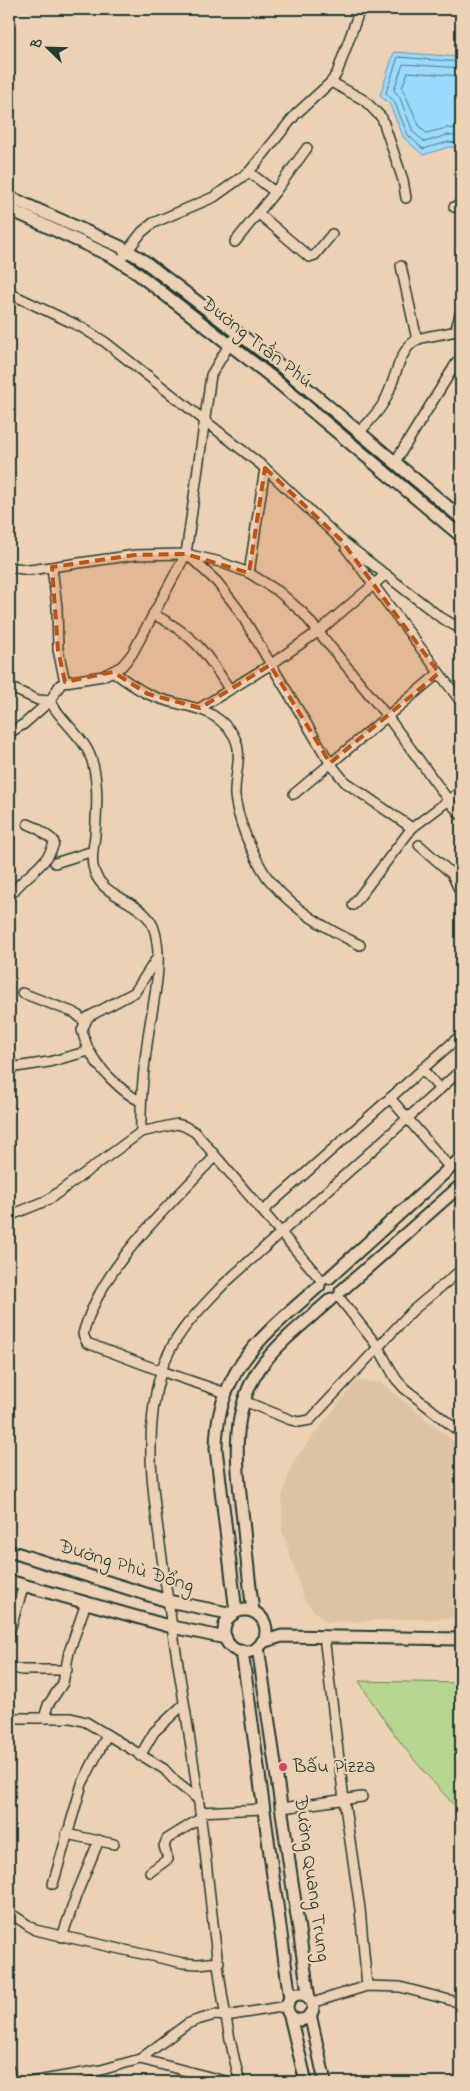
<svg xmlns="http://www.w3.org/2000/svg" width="470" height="2091" font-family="'Indie Flower',sans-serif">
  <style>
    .built { fill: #dfc3a5 }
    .green { fill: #b6d58e; stroke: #6a8961 }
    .water { fill: #9bdafc; stroke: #699bac }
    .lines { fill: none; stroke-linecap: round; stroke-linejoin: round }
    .shore { stroke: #517c84; stroke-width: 1 }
    .street-casing { stroke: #1f3d34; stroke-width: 12 }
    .secondary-casing { stroke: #1f3d34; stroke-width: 15 }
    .street { stroke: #edd1b4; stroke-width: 9 }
    .secondary { stroke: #edd1b4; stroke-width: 11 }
    .marked { fill: #c05314; fill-opacity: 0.2; stroke: #c05314; stroke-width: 4; stroke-dasharray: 10 6; stroke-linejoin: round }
    .poi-dot { fill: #d1495b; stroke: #edd1b4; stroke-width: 2 }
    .labels { text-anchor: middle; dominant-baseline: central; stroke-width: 4.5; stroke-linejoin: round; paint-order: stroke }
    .street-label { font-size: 20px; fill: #1f3d34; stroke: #edd1b4 }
    .poi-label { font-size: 20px; fill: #1f3d34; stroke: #edd1b4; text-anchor: start }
  </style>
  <rect width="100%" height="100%" fill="#edd1b4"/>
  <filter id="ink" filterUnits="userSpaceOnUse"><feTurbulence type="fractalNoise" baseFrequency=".02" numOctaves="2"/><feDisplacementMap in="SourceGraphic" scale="10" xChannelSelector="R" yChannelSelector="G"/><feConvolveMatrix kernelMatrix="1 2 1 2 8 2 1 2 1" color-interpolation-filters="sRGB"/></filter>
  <g filter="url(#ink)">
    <!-- built -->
    <polygon class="built" points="356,1381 380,1382 461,1447 461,1618 326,1622 305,1602 282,1530 282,1496 293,1462"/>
    <!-- green -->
    <path class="green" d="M359,1681L461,1683V1812C421,1771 389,1731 359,1681Z"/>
    <!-- water -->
    <polygon class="water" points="394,52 461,57 461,148 449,147 423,155 404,138 389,103 380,96"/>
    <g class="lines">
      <!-- shore -->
      <g class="shore">
        <polyline points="461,62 398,57 386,93 394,101 408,135 423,149 448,142 461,143"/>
        <polyline points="461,68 403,64 394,90 400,98 413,132 425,142 447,135 461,137"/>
        <polyline points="461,76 408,72 402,88 420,127 426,133 447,128 461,129"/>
      </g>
      <defs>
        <g id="street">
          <polyline points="331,82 364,100 382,118 403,180 406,198"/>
          <polyline points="249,172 275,192 307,148"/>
          <polyline points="454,207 461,205"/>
          <polyline points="258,213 309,257 315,255 332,234"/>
          <polyline points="235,242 275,192"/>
          <polyline points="124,255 142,232 153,223 214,197 249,172 296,114 331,82 337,73 360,9"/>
          <polyline points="401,266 417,340"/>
          <polyline points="9,293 81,327 105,342 265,468 341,540 440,617 461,629"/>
          <polyline points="455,332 461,311"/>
          <path d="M360,432C368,422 378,413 384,402C395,384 397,352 416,340C426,335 448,335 461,329"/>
          <polyline points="395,462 457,362"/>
          <polyline points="346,548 461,702"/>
          <polyline points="188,555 217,582 238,609 330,763 345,782 412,828"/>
          <polyline points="9,567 30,570 135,555 186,554 220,562 249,573 278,591 303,613 387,716 449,801 461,815"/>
          <polyline points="52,567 57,607 58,650 65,682"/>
          <polyline points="249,573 265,468"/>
          <path d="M153,614C193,634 206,652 229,689"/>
          <path d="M113,672C124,679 135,688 148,694C179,709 208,701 232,733C245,751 234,774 235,795C236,809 242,826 247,839C254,853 260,870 271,882C295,911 327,929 360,945"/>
          <polyline points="9,687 38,700 50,701 60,685 65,682 103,676 122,666 132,654 186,554 211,375 229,345 239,334"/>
          <polyline points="200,708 270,665 319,631 386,574"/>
          <path d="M9,733L24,724L50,701C60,719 77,732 87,749C100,772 97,810 95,835C94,845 91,856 93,866C99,901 147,898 155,932C163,963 154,999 149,1030C144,1064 140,1097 141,1132"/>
          <polyline points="294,794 439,673"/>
          <polyline points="419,845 452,874 461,894"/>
          <polyline points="55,863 93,851"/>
          <path d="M9,898C20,877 47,868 54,843L53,840L37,828L28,824"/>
          <polyline points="353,905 412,828 461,791"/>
          <polyline points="22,993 75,1013 85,1022"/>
          <polyline points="9,1068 49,1062 89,1051"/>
          <polyline points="422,1069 440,1089"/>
          <polyline points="390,1098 450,1168"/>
          <path d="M140,1101C123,1093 99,1069 90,1052C86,1046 84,1037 82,1030L88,1017L135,992L157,958"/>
          <path d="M215,1156C168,1208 102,1264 83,1334L87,1343L161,1371L226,1393"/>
          <polyline points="263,1211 461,1035"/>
          <polyline points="9,1216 48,1200 141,1132 177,1124 184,1126 195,1132 322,1281"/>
          <polyline points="338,1296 378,1347 396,1379 404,1388 461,1433"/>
          <polyline points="244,1401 291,1420 299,1422 310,1420 412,1311 461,1270"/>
          <polyline points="9,1633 24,1585"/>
          <polyline points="324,1636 344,1800 360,1909 367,1986"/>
          <polyline points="9,1667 22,1670 67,1670"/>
          <polyline points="9,1718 71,1718 86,1722 164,1769 176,1782 199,1800"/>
          <polyline points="44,1718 48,1705 63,1683 69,1652 86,1603"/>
          <polyline points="140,1756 154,1732 184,1704"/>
          <polyline points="282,1808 362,1797"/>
          <polyline points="200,1812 264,1809"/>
          <polyline points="66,1834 114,1844"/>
          <polyline points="150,1872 168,1859 164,1846 167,1839 201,1818"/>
          <polyline points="53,1884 82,1784 107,1735"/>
          <polyline points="9,1914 16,1917 35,1930 183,1963 198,1964 219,1962"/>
          <polyline points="62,1937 76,1896 99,1840"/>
          <polyline points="312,2003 367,1986 400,1987 461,2003"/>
          <polyline points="140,2059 229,2082"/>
          <polyline points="9,2069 11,2082"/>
          <polyline points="31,2082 101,2070 140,2059 187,2024 197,2020 215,2015 226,2016 287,2006"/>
          <path d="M240,2082C217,1996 212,1900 200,1812C190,1729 174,1648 163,1565C154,1501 142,1436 161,1372C171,1337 199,1310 223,1285L461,1070"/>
        </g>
        <g id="secondary">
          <polyline points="9,197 119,246 140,258 277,363 461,518"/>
          <polyline points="9,209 113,257 133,270 269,375 461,536"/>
          <polyline points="329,1278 461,1158"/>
          <polyline points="341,1291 461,1185"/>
          <polyline points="9,1551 168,1601 233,1614"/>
          <polyline points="9,1581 172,1627 226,1638"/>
          <circle cx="245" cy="1631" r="21"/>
          <path d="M253,1611C249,1581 246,1551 243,1520C237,1467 228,1411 262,1365C281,1340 308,1320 331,1299"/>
          <path d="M236,1612L216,1449C216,1369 265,1334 319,1286"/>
          <polyline points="262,1642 282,1636 461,1639"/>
          <polyline points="258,1647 309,1999"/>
          <polyline points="242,1651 290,1999"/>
          <circle cx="300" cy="2007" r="13"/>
          <polyline points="310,2014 325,2082"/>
          <polyline points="290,2016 306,2082"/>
        </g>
      </defs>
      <!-- street casing -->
      <use href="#street" class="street-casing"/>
      <!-- secondary casing -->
      <use href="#secondary" class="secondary-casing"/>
      <!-- street -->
      <use href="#street" class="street"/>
      <!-- secondary -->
      <use href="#secondary" class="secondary"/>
    </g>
  </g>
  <!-- marked area -->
  <path class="marked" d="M265,468L341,540L439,673L330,763L270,665L200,708L148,694L113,672L65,682L58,650L52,567L135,555L186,554L249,573Z"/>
  <!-- markers -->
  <circle class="poi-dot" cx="283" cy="1767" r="5"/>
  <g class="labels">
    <!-- street labels -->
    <g class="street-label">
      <text transform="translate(256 343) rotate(38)">Đường Trần Phú</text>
      <text transform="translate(126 1567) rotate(17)">Đường Phù Đổng</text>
      <text transform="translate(311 1879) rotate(82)">Đường Quang Trung</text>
    </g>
    <!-- poi labels -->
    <g class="poi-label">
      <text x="293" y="1767">Bấu Pizza</text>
    </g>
  </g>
  <!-- margin -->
  <rect width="470" height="2091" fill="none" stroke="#edd1b4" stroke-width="30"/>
  <rect x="15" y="15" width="440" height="2061" fill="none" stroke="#1f3d34" stroke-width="2" filter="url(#ink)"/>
  <!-- north arrow -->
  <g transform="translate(48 48) rotate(293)" stroke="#edd1b4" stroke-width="4" paint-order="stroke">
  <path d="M0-4L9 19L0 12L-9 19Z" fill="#1f3d34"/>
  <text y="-8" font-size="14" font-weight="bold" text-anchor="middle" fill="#1f3d34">B</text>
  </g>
</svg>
